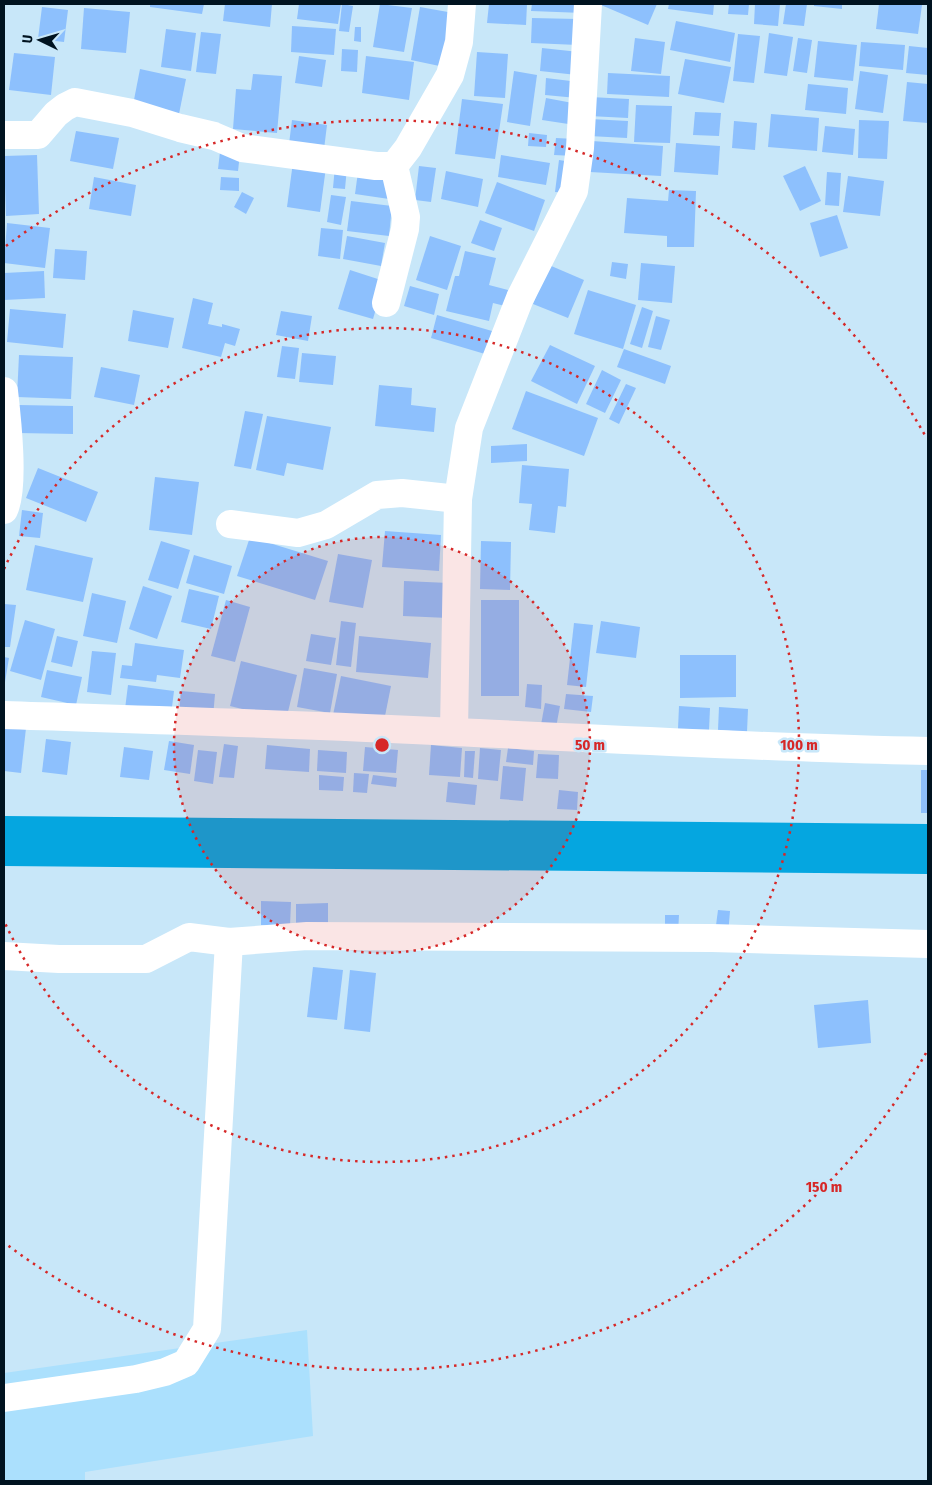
<svg xmlns="http://www.w3.org/2000/svg" width="932" height="1485" font-family="'Fira Sans Condensed',sans-serif">
  <style>
    .built { fill: #abe0fd }
    .lines { fill: none; stroke-linecap: round; stroke-linejoin: round }
    .river { stroke: #05a6e0; stroke-width: 50 }
    .building { fill: #8dc0fd }
    .minor { stroke: #fff; stroke-width: 28 }
    .ring { fill: none; stroke: #d62828; stroke-width: 2.5; stroke-dasharray: 2.5 5 }
    .centre { fill: #d62828; stroke: #c8e7f9; stroke-width: 2.5 }
    .ring-label { font-size: 15px; text-anchor: middle; font-weight: bold; fill: #d62828; stroke: #c8e7f9; stroke-width: 5; stroke-linejoin: round; paint-order: stroke }
  </style>
  <rect width="100%" height="100%" fill="#c8e7f9"/>
  <!-- built -->
  <polygon class="built" points="307,1330 313,1436 85,1472 85,1481 4,1481 4,1373"/>
  <g class="lines">
    <!-- river -->
    <polyline class="river" points="4,841 928,849"/>
  </g>
  <!-- building -->
  <g class="building">
    <polygon points="150,4 204,4 202,14 150,7"/>
    <polygon points="225,4 272,4 270,27 223,21"/>
    <polygon points="299,4 341,4 338,24 297,19"/>
    <polygon points="342,4 353,6 349,32 339,31"/>
    <polygon points="380,4 412,8 404,52 373,47"/>
    <polygon points="489,4 527,4 526,25 487,23"/>
    <polygon points="532,4 584,4 583,13 531,11"/>
    <polygon points="602,4 657,4 648,25 601,5"/>
    <polygon points="669,4 714,4 713,15 668,9"/>
    <polygon points="729,4 749,4 748,15 728,14"/>
    <polygon points="755,4 780,4 778,26 754,24"/>
    <polygon points="786,4 807,4 804,26 783,24"/>
    <polygon points="814,4 842,4 842,9 814,6"/>
    <polygon points="879,4 922,5 918,34 876,29"/>
    <polygon points="42,7 68,10 64,42 38,39"/>
    <polygon points="420,7 459,14 449,68 411,60"/>
    <polygon points="84,8 130,12 126,53 81,49"/>
    <polygon points="532,18 578,19 578,45 531,43"/>
    <polygon points="676,21 735,33 730,62 670,50"/>
    <polygon points="292,26 336,29 334,55 291,52"/>
    <polygon points="355,27 361,27 361,42 354,41"/>
    <polygon points="166,29 196,33 191,71 161,67"/>
    <polygon points="201,32 221,34 216,74 196,72"/>
    <polygon points="769,33 793,37 787,76 764,73"/>
    <polygon points="738,34 760,36 754,83 733,81"/>
    <polygon points="635,38 665,42 661,74 631,71"/>
    <polygon points="798,38 812,40 807,73 793,71"/>
    <polygon points="818,41 857,45 853,81 814,77"/>
    <polygon points="861,42 905,45 903,70 859,66"/>
    <polygon points="909,46 928,48 928,75 906,73"/>
    <polygon points="542,48 579,52 577,75 540,71"/>
    <polygon points="342,49 358,50 357,72 341,71"/>
    <polygon points="477,52 508,54 505,98 474,96"/>
    <polygon points="14,53 55,57 51,95 9,90"/>
    <polygon points="299,56 326,60 322,87 295,83"/>
    <polygon points="366,56 414,62 409,100 362,93"/>
    <polygon points="685,59 731,67 724,103 678,94"/>
    <polygon points="140,69 186,79 179,114 133,105"/>
    <polygon points="514,71 537,75 530,126 507,122"/>
    <polygon points="860,71 888,75 883,113 855,109"/>
    <polygon points="608,73 670,76 669,97 607,94"/>
    <polygon points="253,74 282,76 277,133 233,129 236,89 251,90"/>
    <polygon points="546,78 579,82 577,98 545,95"/>
    <polygon points="907,82 928,84 928,123 903,121"/>
    <polygon points="808,84 848,88 846,114 805,110"/>
    <polygon points="590,97 629,99 628,118 589,116"/>
    <polygon points="546,98 578,104 575,125 542,120"/>
    <polygon points="462,99 503,104 495,159 455,154"/>
    <polygon points="636,105 672,106 670,143 634,142"/>
    <polygon points="695,112 721,113 719,136 693,135"/>
    <polygon points="771,114 819,118 817,151 768,147"/>
    <polygon points="590,119 628,121 627,138 589,136"/>
    <polygon points="292,120 327,125 324,149 289,144"/>
    <polygon points="859,120 889,121 887,159 858,158"/>
    <polygon points="734,121 757,123 755,150 732,148"/>
    <polygon points="825,126 855,129 853,155 822,152"/>
    <polygon points="76,131 119,138 113,169 70,161"/>
    <polygon points="529,133 547,135 546,147 528,146"/>
    <polygon points="556,138 575,139 574,156 554,155"/>
    <polygon points="592,141 663,146 661,176 590,172"/>
    <polygon points="676,143 720,146 718,175 674,172"/>
    <polygon points="220,152 240,154 238,171 218,169"/>
    <polygon points="37,155 39,214 6,216 4,156"/>
    <polygon points="501,155 550,163 546,185 498,177"/>
    <polygon points="559,160 572,162 568,193 555,192"/>
    <polygon points="293,162 326,167 320,212 287,207"/>
    <polygon points="335,166 347,167 345,189 333,188"/>
    <polygon points="419,166 436,168 431,202 415,200"/>
    <polygon points="805,166 821,201 800,211 783,176"/>
    <polygon points="446,171 483,179 478,207 441,199"/>
    <polygon points="358,172 392,177 389,199 355,194"/>
    <polygon points="827,172 841,173 839,206 825,205"/>
    <polygon points="848,176 884,181 880,216 843,212"/>
    <polygon points="94,177 136,185 131,216 89,209"/>
    <polygon points="221,177 239,178 239,191 220,190"/>
    <polygon points="497,182 545,200 534,231 485,213"/>
    <polygon points="669,190 696,191 694,247 667,247 667,236 624,233 627,198 668,201"/>
    <polygon points="242,192 254,198 246,214 234,207"/>
    <polygon points="331,195 346,197 341,225 327,222"/>
    <polygon points="351,201 392,206 389,236 347,231"/>
    <polygon points="837,215 848,248 820,257 810,223"/>
    <polygon points="480,220 502,228 494,251 471,243"/>
    <polygon points="7,223 50,228 45,268 4,263"/>
    <polygon points="321,228 343,230 340,259 318,256"/>
    <polygon points="347,236 385,243 381,266 343,259"/>
    <polygon points="430,236 461,246 447,290 416,280"/>
    <polygon points="55,249 87,251 85,280 53,278"/>
    <polygon points="465,251 496,258 489,285 508,290 505,306 493,303 489,321 446,311 455,276 459,276"/>
    <polygon points="612,262 628,264 626,279 610,276"/>
    <polygon points="641,263 675,266 672,303 638,300"/>
    <polygon points="549,265 584,280 568,318 533,304"/>
    <polygon points="350,270 384,281 373,319 338,309"/>
    <polygon points="44,271 45,298 4,300 4,273"/>
    <polygon points="410,286 439,294 434,315 404,306"/>
    <polygon points="588,290 636,305 623,349 574,334"/>
    <polygon points="193,298 213,303 208,324 222,327 222,324 240,329 235,346 225,343 221,357 182,348"/>
    <polygon points="642,307 653,311 642,348 630,344"/>
    <polygon points="10,309 66,314 63,348 7,342"/>
    <polygon points="133,310 174,318 168,348 128,341"/>
    <polygon points="281,311 312,316 308,341 276,335"/>
    <polygon points="437,315 492,331 485,354 431,338"/>
    <polygon points="656,316 670,320 661,350 648,347"/>
    <polygon points="550,345 595,366 577,404 531,381"/>
    <polygon points="282,346 299,348 295,379 277,377"/>
    <polygon points="624,349 671,366 665,384 617,367"/>
    <polygon points="302,353 336,356 333,385 299,382"/>
    <polygon points="19,355 73,357 71,399 17,397"/>
    <polygon points="101,367 140,375 134,405 94,397"/>
    <polygon points="602,370 621,380 605,413 586,404"/>
    <polygon points="626,384 636,388 619,424 609,419"/>
    <polygon points="379,385 412,388 411,405 436,408 434,432 375,426"/>
    <polygon points="526,391 598,418 584,456 512,429"/>
    <polygon points="19,405 73,406 73,434 18,433"/>
    <polygon points="245,411 263,414 251,469 234,466"/>
    <polygon points="267,416 331,427 323,470 287,463 284,476 256,470"/>
    <polygon points="527,444 527,461 491,463 491,446"/>
    <polygon points="522,465 569,469 566,507 558,506 555,533 529,530 532,504 519,503"/>
    <polygon points="38,468 98,492 86,522 26,498"/>
    <polygon points="155,477 199,482 192,535 149,530"/>
    <polygon points="22,510 43,513 40,538 19,536"/>
    <polygon points="385,531 441,535 439,571 382,567"/>
    <polygon points="250,537 328,561 315,600 237,576"/>
    <polygon points="161,541 190,550 178,589 148,580"/>
    <polygon points="481,541 511,542 510,590 480,589"/>
    <polygon points="35,545 93,558 83,602 26,590"/>
    <polygon points="338,554 372,560 363,608 329,602"/>
    <polygon points="194,555 232,566 224,594 186,583"/>
    <polygon points="404,581 449,583 448,618 403,616"/>
    <polygon points="143,586 172,596 157,639 129,629"/>
    <polygon points="189,589 219,596 211,629 181,622"/>
    <polygon points="92,593 126,601 117,643 83,636"/>
    <polygon points="226,600 250,607 235,662 211,656"/>
    <rect x="481" y="600" width="38" height="96"/>
    <polygon points="4,604 16,605 10,647 4,647"/>
    <polygon points="25,620 55,629 41,680 10,671"/>
    <polygon points="341,621 356,623 351,667 336,665"/>
    <polygon points="601,621 640,627 636,658 596,653"/>
    <polygon points="574,623 593,625 586,687 567,685"/>
    <polygon points="311,634 336,638 331,665 306,661"/>
    <polygon points="57,636 78,641 72,667 51,662"/>
    <polygon points="359,636 431,643 428,678 356,672"/>
    <polygon points="135,643 184,650 180,678 157,675 156,682 120,678 122,665 132,666"/>
    <polygon points="92,651 116,653 111,695 87,692"/>
    <polygon points="680,655 736,655 736,697 680,698"/>
    <polygon points="4,657 9,658 5,682 4,682"/>
    <polygon points="241,661 297,675 286,720 230,706"/>
    <polygon points="304,668 337,674 330,713 297,707"/>
    <polygon points="47,670 82,677 76,705 41,697"/>
    <polygon points="341,676 391,686 383,726 333,715"/>
    <polygon points="527,684 542,685 541,709 525,707"/>
    <polygon points="128,685 174,691 171,715 125,709"/>
    <polygon points="181,691 215,694 213,717 179,714"/>
    <polygon points="566,694 593,696 591,712 564,709"/>
    <polygon points="545,703 560,706 555,733 540,730"/>
    <polygon points="679,706 710,708 709,730 678,729"/>
    <polygon points="719,707 748,709 747,732 718,730"/>
    <polygon points="4,726 26,728 21,773 4,771"/>
    <polygon points="46,739 71,742 67,775 42,772"/>
    <polygon points="169,741 194,745 190,774 164,770"/>
    <polygon points="224,744 238,746 234,778 219,777"/>
    <polygon points="267,745 310,749 309,772 265,769"/>
    <polygon points="431,745 462,748 460,777 429,775"/>
    <polygon points="124,747 153,751 149,780 120,777"/>
    <polygon points="365,747 398,750 396,773 363,771"/>
    <polygon points="480,748 501,750 498,781 478,779"/>
    <polygon points="508,748 534,751 533,765 506,762"/>
    <polygon points="198,750 217,752 213,784 194,781"/>
    <polygon points="318,750 347,752 346,773 317,771"/>
    <polygon points="465,751 475,751 473,778 464,777"/>
    <polygon points="538,754 559,755 558,779 536,778"/>
    <polygon points="503,766 526,768 523,801 500,799"/>
    <rect x="921" y="770" width="7" height="43"/>
    <polygon points="354,773 369,774 367,793 353,792"/>
    <polygon points="319,775 344,777 343,791 319,790"/>
    <polygon points="373,775 397,778 396,787 371,784"/>
    <polygon points="448,782 477,785 475,805 446,802"/>
    <polygon points="559,790 578,792 577,810 557,809"/>
    <polygon points="261,901 291,902 290,926 261,925"/>
    <polygon points="328,903 328,926 296,926 296,904"/>
    <polygon points="718,910 730,911 728,935 715,933"/>
    <polygon points="665,915 679,915 678,933 665,933"/>
    <polygon points="313,967 343,970 337,1020 307,1017"/>
    <polygon points="350,970 376,973 370,1032 344,1029"/>
    <polygon points="868,1000 871,1043 818,1048 814,1005"/>
  </g>
  <g class="lines">
    <!-- minor -->
    <g class="minor">
      <polyline points="4,135 38,135 56,114 65,107 75,102 132,113 180,128 214,136 242,148 376,166 394,166 408,148 450,75 459,42 462,4"/>
      <polyline points="386,303 405,229 406,217 394,166"/>
      <path d="M4,391C7,417 15,488 4,510"/>
      <polyline points="230,524 298,533 326,525 377,495 402,493 458,499"/>
      <path d="M4,715C154,720 304,724 454,732C612,739 770,748 928,751"/>
      <polyline points="454,731 458,499 469,428 520,298 574,191 580,148 588,4"/>
      <polyline points="4,956 59,959 146,959 189,937 229,942 307,936 712,938 928,944"/>
      <polyline points="4,1398 136,1379 165,1372 186,1363 207,1329 229,942"/>
    </g>
  </g>
  <!-- distance rings -->
  <circle cx="382" cy="745" r="208" fill="#d62828" fill-opacity=".12"/>
  <g class="ring">
    <circle cx="382" cy="745" r="208"/>
    <path d="M4 569A417 417 0 1 1 4 921"/>
    <path d="M926 1053A625 625 0 0 1 6 1244M6 246A625 625 0 0 1 926 437"/>
  </g>
  <circle cx="382" cy="745" r="8" class="centre"/>
  <g class="ring-label">
    <text x="590" y="750">50 m</text>
    <text x="799" y="750">100 m</text>
    <text x="824" y="1192">150 m</text>
  </g>
  <!-- border -->
  <rect width="932" height="1485" fill="none" stroke="#001320" stroke-width="10"/>
  <!-- north arrow -->
  <g transform="translate(40 40) rotate(275)" stroke="#c8e7f9" stroke-width="4" paint-order="stroke">
  <path d="M0-4L9 19L0 12L-9 19Z" fill="#001320"/>
  <text y="-8" font-size="14" font-weight="bold" text-anchor="middle" fill="#001320">U</text>
  </g>
</svg>
